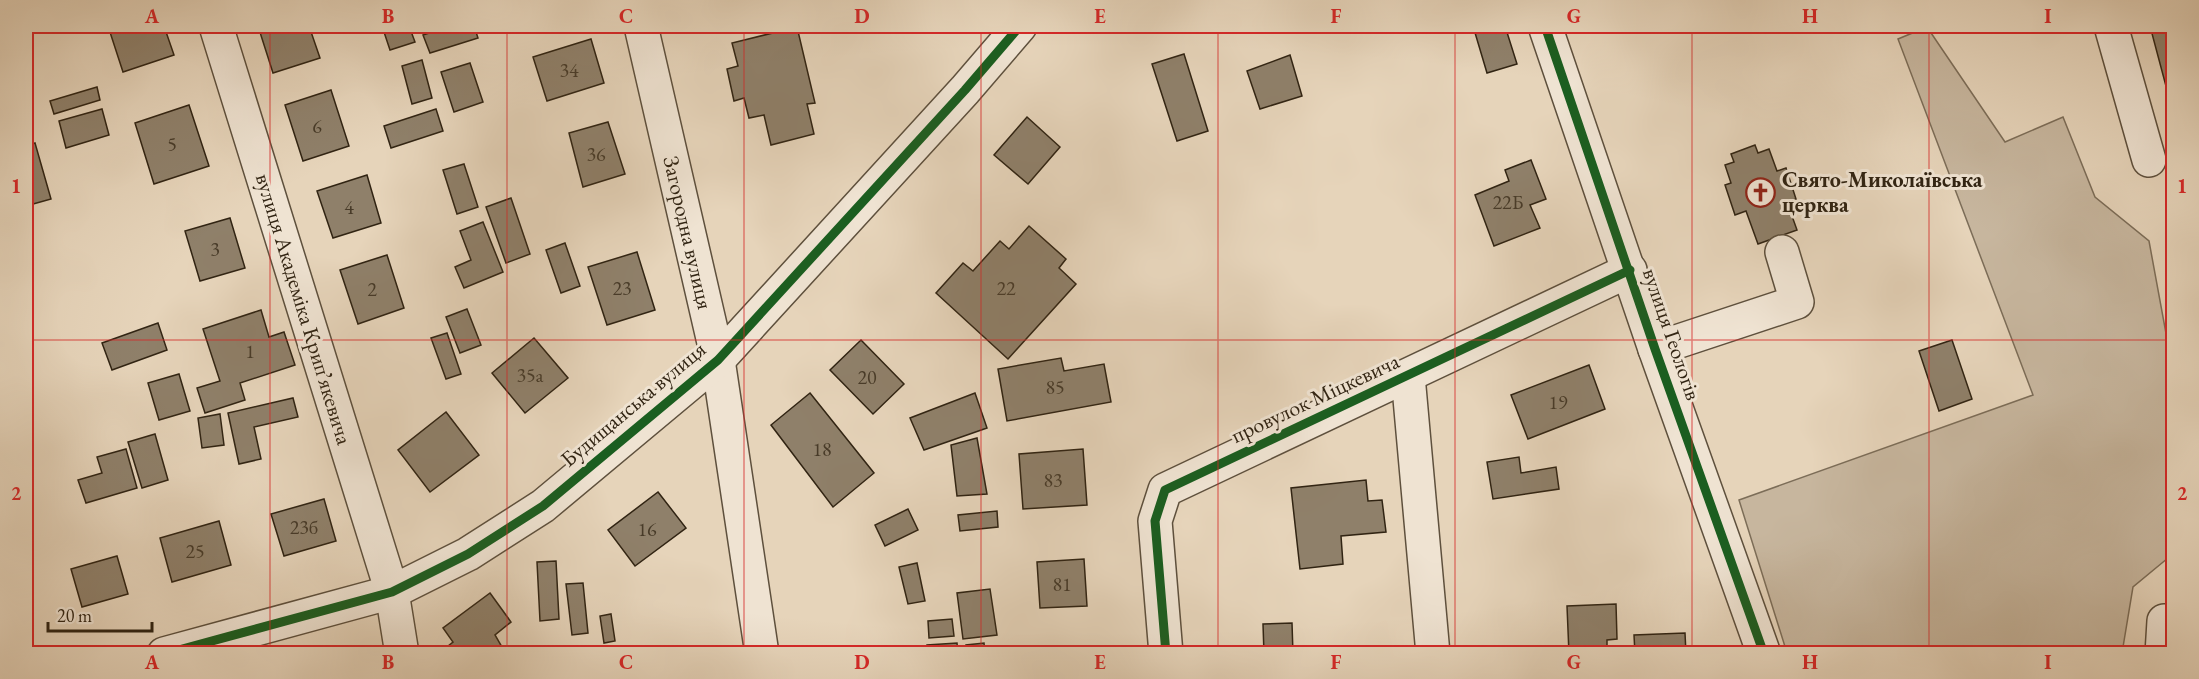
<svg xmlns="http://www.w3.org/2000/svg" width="2199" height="679" font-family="'EB Garamond',serif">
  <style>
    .green { fill: #c7b69e; stroke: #7c6d58; stroke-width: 1.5 }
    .building { fill: #8f806a; stroke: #312413; stroke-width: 1.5 }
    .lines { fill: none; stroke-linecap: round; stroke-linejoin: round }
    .minor-casing { stroke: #5e503d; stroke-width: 36 }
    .minor { stroke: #efe3d2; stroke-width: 33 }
    .cycleway-casing { stroke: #efe3d2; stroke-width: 13 }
    .cycleway { stroke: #1b5e20; stroke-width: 9 }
    .grid { fill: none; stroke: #d62828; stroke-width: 1.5; stroke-opacity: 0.55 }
    .labels { text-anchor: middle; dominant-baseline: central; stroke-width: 6; stroke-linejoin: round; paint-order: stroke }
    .number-label { font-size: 20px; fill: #483b29 }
    .poi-label { font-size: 22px; font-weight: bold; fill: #312413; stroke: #efe3d2; text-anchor: start }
    .street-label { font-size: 22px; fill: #312413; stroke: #efe3d2 }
    .neatline { fill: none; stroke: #d62828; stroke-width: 2 }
    .grid-label { font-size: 20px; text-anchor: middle; font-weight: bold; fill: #d62828 }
  </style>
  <rect width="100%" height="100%" fill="#e6d4ba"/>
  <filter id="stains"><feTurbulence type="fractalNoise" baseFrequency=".00333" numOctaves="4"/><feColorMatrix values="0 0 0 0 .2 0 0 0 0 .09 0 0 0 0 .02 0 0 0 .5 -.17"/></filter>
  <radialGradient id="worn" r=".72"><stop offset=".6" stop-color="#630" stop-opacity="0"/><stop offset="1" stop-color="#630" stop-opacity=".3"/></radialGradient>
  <!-- green -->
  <polygon class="green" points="1927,27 2005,142 2063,117 2095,197 2149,241 2170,355 2168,558 2133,587 2122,653 1787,653 1739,500 2033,395 1898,39"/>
  <!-- building -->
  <g class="building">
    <polygon points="108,26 164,26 174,55 123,72"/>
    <polygon points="258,26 309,26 320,58 273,73"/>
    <polygon points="382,26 409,26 415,42 390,50"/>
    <polygon points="451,26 474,26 478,38 430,53 423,35"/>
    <polygon points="1473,26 1505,26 1517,64 1487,73"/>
    <polygon points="1710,26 1730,26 1713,32"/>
    <polygon points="2150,26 2174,26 2174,89 2167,90"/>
    <polygon points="797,27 815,103 807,104 814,134 771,145 764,115 749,118 744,98 734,101 727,69 738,66 732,43"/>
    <polygon points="591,39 604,83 547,101 533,57"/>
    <polygon points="1184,54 1208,131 1177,141 1152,64"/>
    <polygon points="1290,55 1302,96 1260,109 1247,71"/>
    <polygon points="422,60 432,98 412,104 402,66"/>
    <polygon points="470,63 483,102 454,112 441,72"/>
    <polygon points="97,87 100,100 54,114 50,101"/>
    <polygon points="331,90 349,146 303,161 285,105"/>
    <polygon points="189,105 209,166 154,184 135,123"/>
    <polygon points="102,109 109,135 66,148 59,121"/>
    <polygon points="436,109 443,131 391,148 384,126"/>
    <polygon points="1027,117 1060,147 1028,184 994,155"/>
    <polygon points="608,122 625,174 583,187 569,133"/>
    <polygon points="35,143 51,199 26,206 26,146"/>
    <polygon points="1755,145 1758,153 1769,149 1777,171 1786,168 1796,199 1787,202 1797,230 1758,244 1746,211 1735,215 1725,185 1731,183 1725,165 1734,162 1731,154"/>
    <polygon points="1531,160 1546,199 1530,205 1540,228 1494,246 1475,195 1509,181 1505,170"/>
    <polygon points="464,164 478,207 457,214 443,170"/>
    <polygon points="367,175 381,223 333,238 317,191"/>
    <polygon points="511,198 530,254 506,263 486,207"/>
    <polygon points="230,218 245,268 200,281 185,231"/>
    <polygon points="483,222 503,272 464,288 455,267 471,260 460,231"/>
    <polygon points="1029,226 1066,259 1059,268 1076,284 1008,359 936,293 963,263 973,271 1000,241 1009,249"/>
    <polygon points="565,243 580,286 561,293 546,250"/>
    <polygon points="637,252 655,310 607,325 588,267"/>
    <polygon points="387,255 404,308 358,324 340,270"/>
    <polygon points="467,309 481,345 460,353 446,317"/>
    <polygon points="261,310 269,337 284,332 295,365 240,383 245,400 205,413 197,388 220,381 203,329"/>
    <polygon points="158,323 167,350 112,370 102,343"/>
    <polygon points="447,333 461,374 446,379 431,338"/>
    <polygon points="534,338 568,378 525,413 492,373"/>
    <polygon points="861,340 904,384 873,414 830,370"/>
    <polygon points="1952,340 1972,399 1939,411 1919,351"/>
    <polygon points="1061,358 1064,371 1104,364 1111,402 1007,421 998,369"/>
    <polygon points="1589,365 1605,409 1528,439 1511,395"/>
    <polygon points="179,374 190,411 159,420 148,383"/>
    <polygon points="810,393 874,473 833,507 771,425"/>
    <polygon points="975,393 987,428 924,450 910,418"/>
    <polygon points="293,398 298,417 254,427 261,459 239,464 228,413"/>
    <polygon points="446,412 479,455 430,492 398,450"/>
    <polygon points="220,414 224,445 202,448 198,418"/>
    <polygon points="155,434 168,480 142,488 128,442"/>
    <polygon points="977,438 987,494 957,496 951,445"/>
    <polygon points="126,449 137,488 86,503 78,480 102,473 97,457"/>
    <polygon points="1083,449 1087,505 1023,509 1019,454"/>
    <polygon points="1519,457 1521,473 1556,467 1559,489 1493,499 1487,462"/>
    <polygon points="26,469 31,498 26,499"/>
    <polygon points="1366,480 1368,501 1382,500 1386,532 1341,536 1343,564 1300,569 1291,488"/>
    <polygon points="658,492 686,528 635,566 608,530"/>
    <polygon points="324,499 336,541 284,556 271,514"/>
    <polygon points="908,509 918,530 885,546 875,525"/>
    <polygon points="997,511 998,527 960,531 958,515"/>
    <polygon points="219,521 231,565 172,582 160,538"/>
    <polygon points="117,556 128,594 82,607 71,569"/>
    <polygon points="1084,559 1087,606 1040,608 1037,562"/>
    <polygon points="556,561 559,619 540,621 537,562"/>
    <polygon points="917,563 925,601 908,604 899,567"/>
    <polygon points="583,583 588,633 572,635 566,584"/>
    <polygon points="990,589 997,635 963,639 957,593"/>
    <polygon points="490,593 511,622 495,635 506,654 438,654 453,642 443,628"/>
    <polygon points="1616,604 1617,639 1607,640 1607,654 1569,654 1567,606"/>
    <polygon points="611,614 615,641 604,643 600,616"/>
    <polygon points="952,619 954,636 929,638 928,621"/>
    <polygon points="1292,623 1293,654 1264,654 1263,624"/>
    <polygon points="1685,633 1686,654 1635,654 1634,635"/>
    <polygon points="957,643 958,654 927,654 927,645"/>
    <polygon points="984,643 985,654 967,654 966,645"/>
    <polygon points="887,648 888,654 853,654 853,651"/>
  </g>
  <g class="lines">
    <defs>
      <g id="minor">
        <polyline points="216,26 392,592 402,654"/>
        <path id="s1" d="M641,26L718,360L762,654"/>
        <polyline points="1545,26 1655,349 1764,654"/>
        <polyline points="2111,26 2149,160"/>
        <polyline points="1655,349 1797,302 1782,252"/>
        <polyline points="1408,376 1433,654"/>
        <polyline points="164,654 392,592 468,554 543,506 718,360 965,90 1020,26"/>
        <polyline points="1166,654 1155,521 1165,490 1630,270"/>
        <polyline points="2162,654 2164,621"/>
      </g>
    </defs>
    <!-- minor casing -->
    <use href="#minor" class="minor-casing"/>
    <!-- minor -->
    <use href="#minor" class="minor"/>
    <defs>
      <g id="cycleway">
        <polyline points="1545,26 1655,349 1764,654"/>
        <polyline points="164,654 392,592 468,554 543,506 718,360 965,90 1020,26"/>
        <polyline points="1166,654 1155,521 1165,490 1630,270"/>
      </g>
    </defs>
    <!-- cycleway casing -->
    <use href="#cycleway" class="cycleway-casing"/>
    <!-- cycleway -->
    <use href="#cycleway" class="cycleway"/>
  </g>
  <!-- grid -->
  <path class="grid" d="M270,26V654M507,26V654M744,26V654M981,26V654M1218,26V654M1455,26V654M1692,26V654M1929,26V654M26,340H2174"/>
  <!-- icons -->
  <defs>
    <symbol id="church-ring" viewBox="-11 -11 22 22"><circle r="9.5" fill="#efe3d2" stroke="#8f2418" stroke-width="1.5"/><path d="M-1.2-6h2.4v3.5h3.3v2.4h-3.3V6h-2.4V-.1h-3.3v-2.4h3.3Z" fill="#8f2418"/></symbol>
  </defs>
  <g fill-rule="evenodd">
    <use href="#church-ring" x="1744" y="176" width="33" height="33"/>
  </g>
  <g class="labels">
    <!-- number labels -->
    <g class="number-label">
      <text x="569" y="70">34</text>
      <text x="317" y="126">6</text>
      <text x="172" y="144">5</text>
      <text x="596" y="154">36</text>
      <text x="1508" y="202">22Б</text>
      <text x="349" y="207">4</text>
      <text x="215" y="249">3</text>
      <text x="622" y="288">23</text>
      <text x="1006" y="288">22</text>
      <text x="372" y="289">2</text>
      <text x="250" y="351">1</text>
      <text x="530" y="375">35а</text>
      <text x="867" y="377">20</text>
      <text x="1055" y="387">85</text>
      <text x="1558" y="402">19</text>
      <text x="822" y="449">18</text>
      <text x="1053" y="480">83</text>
      <text x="304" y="527">23б</text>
      <text x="647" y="529">16</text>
      <text x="195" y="551">25</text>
      <text x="1062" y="584">81</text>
    </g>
    <!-- poi labels -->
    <g class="poi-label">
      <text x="1782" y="179">Свято-Миколаївська<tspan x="1782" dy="25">церква</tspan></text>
    </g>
    <!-- street labels -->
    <g class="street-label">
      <text stroke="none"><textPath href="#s1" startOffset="212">Загородна вулиця</textPath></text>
      <text transform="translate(304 309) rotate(73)">вулиця Академіка Крипʼякевича</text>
      <text transform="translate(1672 334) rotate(71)">вулиця Геологів</text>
      <text transform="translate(1315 398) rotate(-25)">провулок Міцкевича</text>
      <text transform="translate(633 404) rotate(-40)">Будищанська вулиця</text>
    </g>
  </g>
  <!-- margin -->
  <rect width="2199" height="679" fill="none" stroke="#e6d4ba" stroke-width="66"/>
  <!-- scale -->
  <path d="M48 622v9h104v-9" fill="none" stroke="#312413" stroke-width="3"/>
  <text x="57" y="622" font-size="18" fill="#312413" stroke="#efe3d2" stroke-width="4.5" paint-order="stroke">20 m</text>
  <rect x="33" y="33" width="2133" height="613" class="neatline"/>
  <g class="grid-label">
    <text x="152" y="23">A</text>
    <text x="388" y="23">B</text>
    <text x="626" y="23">C</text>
    <text x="862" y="23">D</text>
    <text x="1100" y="23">E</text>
    <text x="1336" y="23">F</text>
    <text x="1574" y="23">G</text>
    <text x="1810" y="23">H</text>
    <text x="2048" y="23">I</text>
    <text x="16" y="193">1</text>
    <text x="2182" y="193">1</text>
    <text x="16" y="500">2</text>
    <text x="2182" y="500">2</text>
    <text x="152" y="669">A</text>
    <text x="388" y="669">B</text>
    <text x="626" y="669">C</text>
    <text x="862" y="669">D</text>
    <text x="1100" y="669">E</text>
    <text x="1336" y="669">F</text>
    <text x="1574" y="669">G</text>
    <text x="1810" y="669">H</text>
    <text x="2048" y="669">I</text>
  </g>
  <rect width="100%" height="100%" filter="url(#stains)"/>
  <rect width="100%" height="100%" fill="url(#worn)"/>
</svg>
